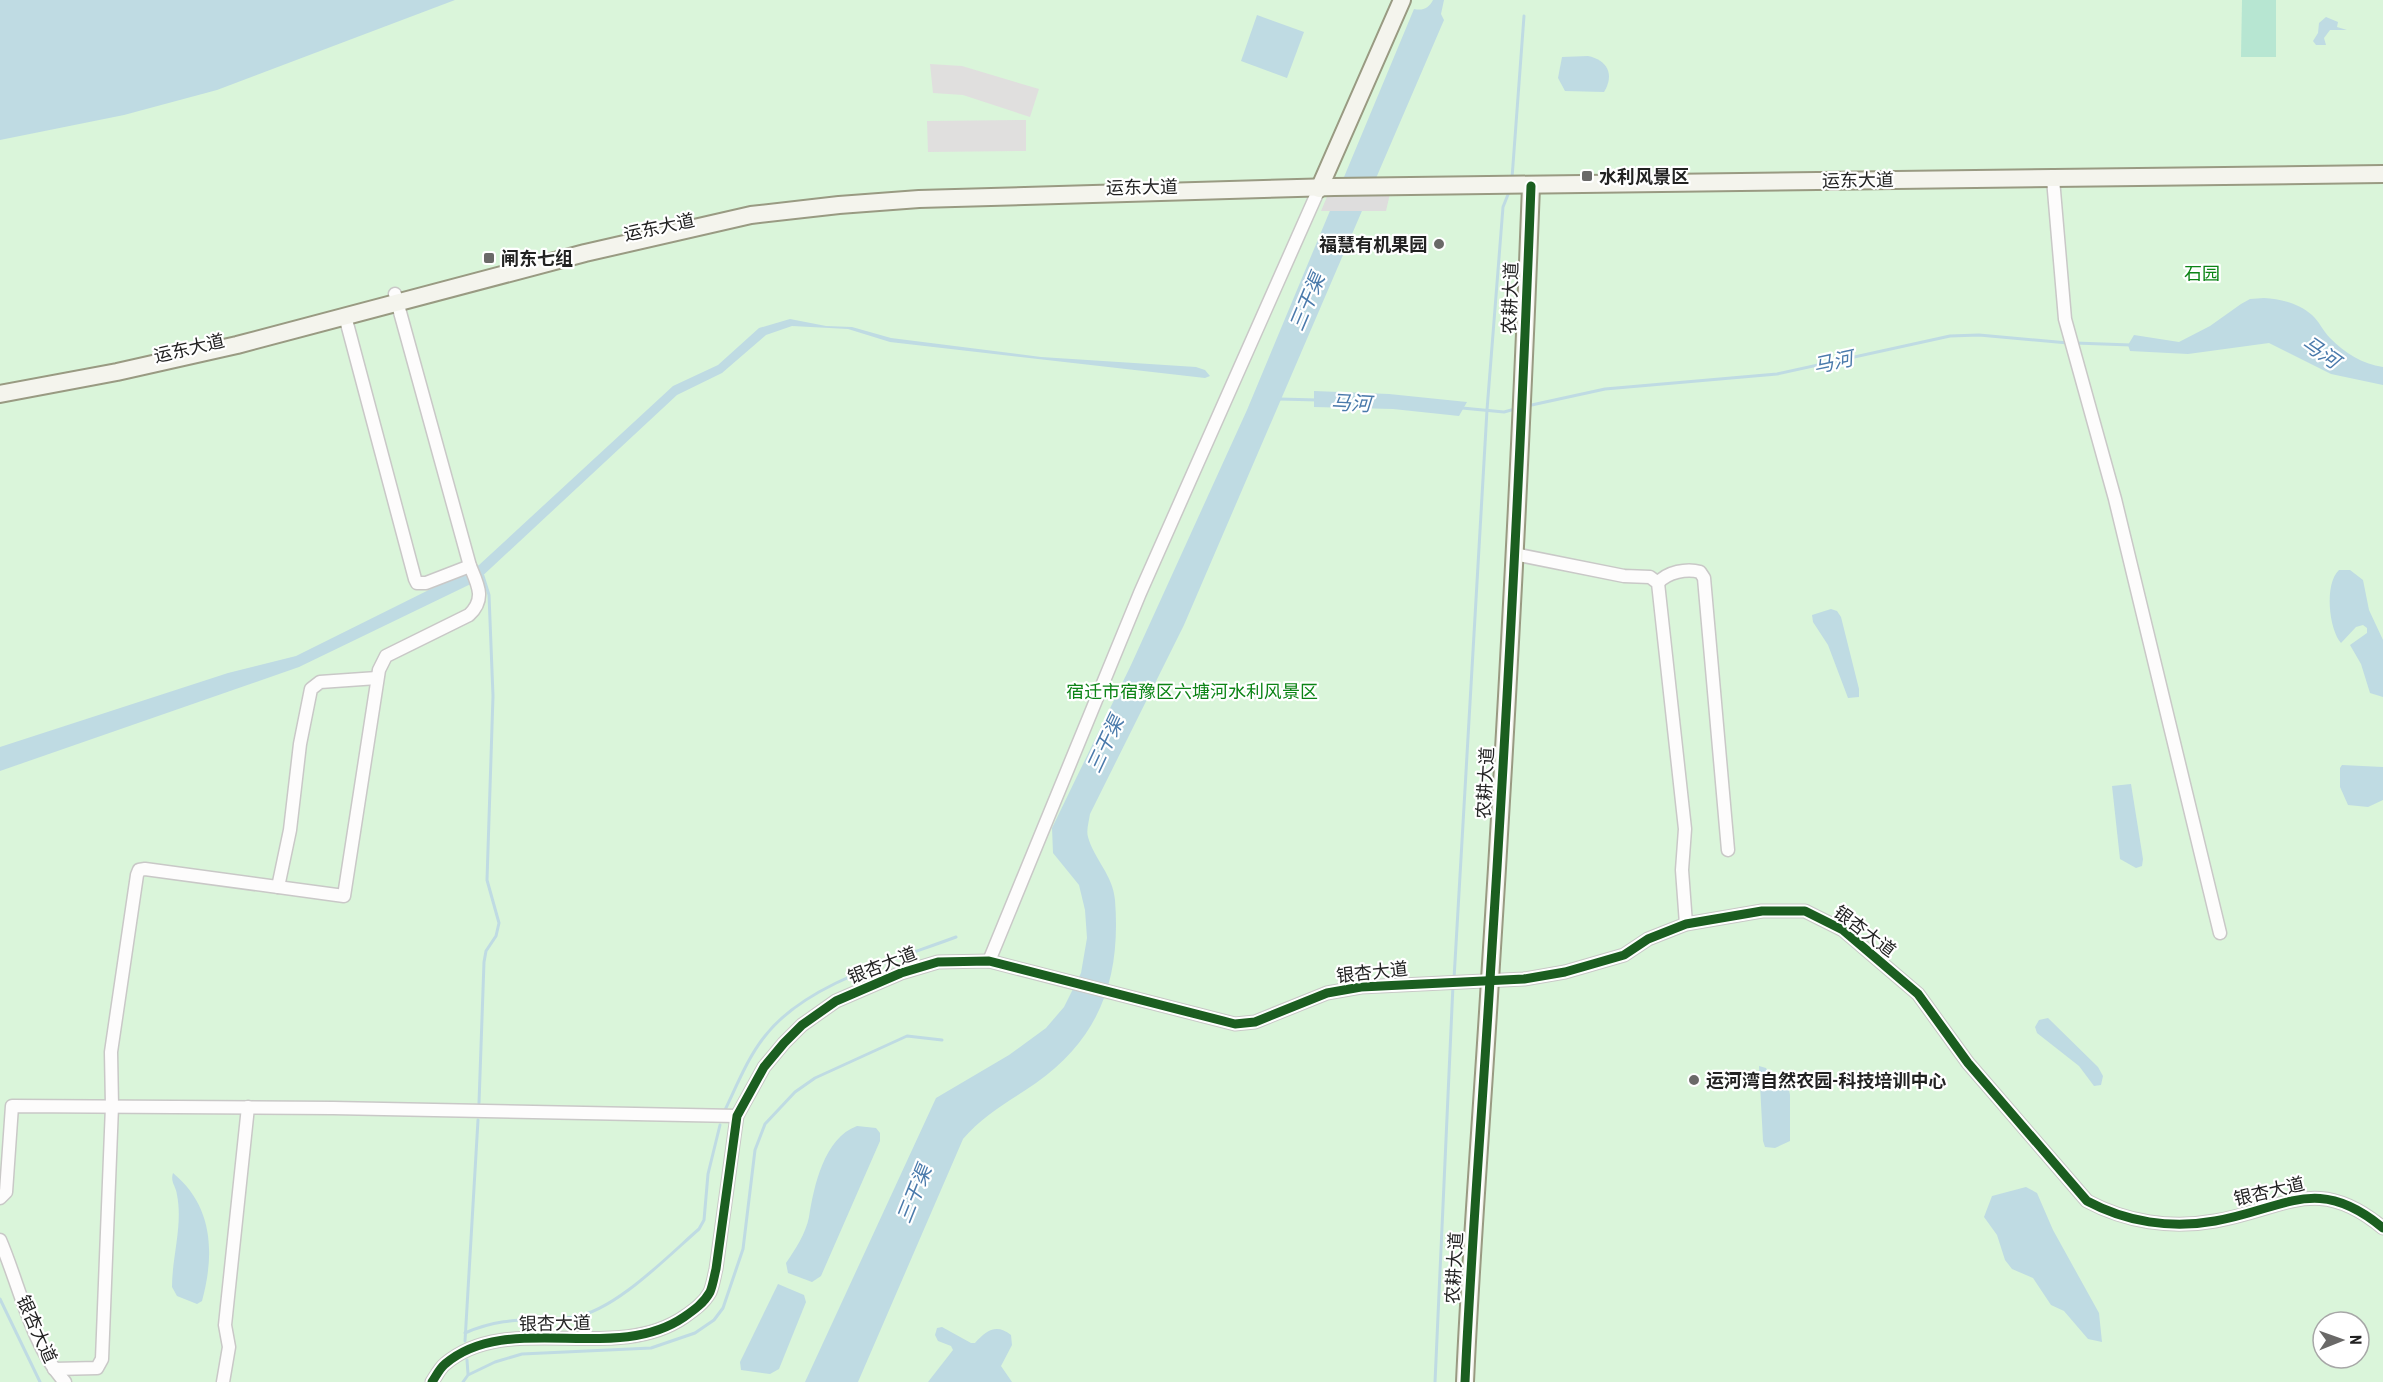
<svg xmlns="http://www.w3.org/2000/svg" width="2383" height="1382" font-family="'Roboto Condensed','Noto Sans SC',sans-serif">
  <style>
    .park { fill: #daf5da; fill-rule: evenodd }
    .pitch { fill: #b7e6d2 }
    .parking { fill: #e0dfde }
    .water { fill: #bfdbe3 }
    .pier { fill: #dedddd }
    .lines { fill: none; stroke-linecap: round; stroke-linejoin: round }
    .stream { stroke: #bfdbe3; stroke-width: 3 }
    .street-casing { stroke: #c9c8c7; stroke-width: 15 }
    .secondary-casing { stroke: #999a82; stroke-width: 20 }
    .street { stroke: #fdfcfc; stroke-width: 12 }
    .secondary { stroke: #f4f4ed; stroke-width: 16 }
    .cycleway-casing { stroke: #fff; stroke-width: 13 }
    .cycleway { stroke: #1b5e20; stroke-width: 9 }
    .poi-dot { fill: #6a6968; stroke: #fff; stroke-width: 2 }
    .labels { text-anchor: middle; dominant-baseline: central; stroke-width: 4.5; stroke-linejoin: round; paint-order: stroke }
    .poi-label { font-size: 18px; font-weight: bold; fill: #222; stroke: #fff; text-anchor: start }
    .street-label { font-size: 18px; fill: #222; stroke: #fff }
    .park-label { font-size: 18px; fill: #0c8416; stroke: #fff }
    .water-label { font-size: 20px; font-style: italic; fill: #4a7aab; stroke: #fff }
  </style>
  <rect width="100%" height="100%" fill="#f0eeeb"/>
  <!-- park -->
  <path class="park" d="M0,0H2383V1382H0ZM2323,1322H2359V1358H2323Z"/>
  <!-- pitch -->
  <polygon class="pitch" points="2242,0 2276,0 2276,57 2241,57"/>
  <!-- parking -->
  <g class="parking">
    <polygon points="930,64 962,66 1039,89 1030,117 963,95 933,93"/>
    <polygon points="1026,120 1026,151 928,152 927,121"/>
  </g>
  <!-- water -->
  <g class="water">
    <polygon points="0,0 455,0 217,90 124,115 0,140"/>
    <path d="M1433,0H1444L1441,14L1444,20L1184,625L1090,814C1089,821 1086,831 1088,837C1094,859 1113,875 1115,900C1121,977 1101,1037 1036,1083C1010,1101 983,1115 963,1139L858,1382H805L936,1098L1009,1055L1046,1028L1064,1007L1081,973L1087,938L1085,910L1079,885L1053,853L1052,828L1131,665L1247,410L1414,9C1423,11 1429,8 1433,0Z"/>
    <polygon points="1257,15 1304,32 1287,78 1241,61"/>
    <polygon points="2326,17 2338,22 2337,27 2347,30 2330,30 2324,38 2326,45 2316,45 2313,41 2318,33 2319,23"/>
    <path d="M1588,56C1607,60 1615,74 1604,92L1565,91L1558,78L1562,57Z"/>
    <path d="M2264,298C2280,299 2299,303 2312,315C2319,321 2323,331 2330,338C2345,353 2362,364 2383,367V385L2331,374L2269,343L2188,354L2130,351L2128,345L2134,335L2179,342L2210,326L2241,304L2250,299Z"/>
    <polygon points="790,319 826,326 852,327 891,338 1041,357 1196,367 1205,370 1210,376 1205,378 890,342 848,329 792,326 766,335 722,373 677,395 477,581 299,667 0,771 0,747 228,673 296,656 479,565 673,386 718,365 759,328"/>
    <polygon points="1314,391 1389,394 1467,402 1459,416 1393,409 1314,407"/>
    <path d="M2339,570H2350L2363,580L2369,610L2383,640V697L2370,693L2361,664L2350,645L2367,633V628L2363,625L2356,627L2341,643C2329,629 2324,584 2339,570Z"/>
    <polygon points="1831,609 1837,611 1841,617 1859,689 1859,697 1848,698 1828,645 1813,622 1812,615"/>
    <polygon points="2342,765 2383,767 2383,800 2368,807 2348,805 2340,787 2340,768"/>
    <polygon points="2131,784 2143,859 2142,866 2136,868 2120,859 2112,786"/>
    <polygon points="2048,1018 2098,1067 2103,1076 2101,1085 2094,1086 2079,1066 2037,1033 2035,1027 2039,1020"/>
    <polygon points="1759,1066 1766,1068 1774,1082 1789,1090 1790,1095 1790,1141 1775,1148 1765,1147 1763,1141"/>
    <path d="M857,1126L876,1128L880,1133V1141L821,1276L812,1282L788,1273L786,1263C795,1250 806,1233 809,1217C814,1186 824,1138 857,1126Z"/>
    <path d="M173,1173C213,1206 215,1253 202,1301L197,1304L177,1296L172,1287C172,1257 183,1225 177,1195C176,1186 170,1182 173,1173Z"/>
    <polygon points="2026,1187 2037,1193 2053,1230 2099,1313 2102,1342 2088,1339 2064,1311 2051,1305 2033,1278 2012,1269 2005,1260 1997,1235 1984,1217 1992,1196"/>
    <polygon points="778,1284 804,1295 806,1302 779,1369 770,1374 741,1370 740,1362"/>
    <path d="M942,1327L971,1343H975C986,1331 996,1323 1011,1335L1012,1345L1001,1366L1012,1382H928L953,1350L951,1346L938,1341L935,1335L937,1328Z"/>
  </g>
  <!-- pier -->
  <polygon class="pier" points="1332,185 1392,185 1386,211 1321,211"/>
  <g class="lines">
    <!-- stream -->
    <g class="stream">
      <polyline points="1512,178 1524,16"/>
      <polyline points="2075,343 2131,345"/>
      <polyline points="1279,399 1318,400"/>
      <polyline points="1527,406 1605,389 1777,374 1950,336 1979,335 2068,343"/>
      <polyline points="1462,408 1504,412 1515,409"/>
      <polyline points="1454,979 1487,410 1503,207 1509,192"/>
      <polyline points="479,1103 484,962 486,951 496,936 499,923 487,880 493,696 489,595 483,576"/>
      <path d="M725,1110C737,1085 748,1057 765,1036C806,983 895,960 956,937"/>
      <polyline points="0,1299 40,1382"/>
      <path d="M465,1333C507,1315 533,1322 574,1317C615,1311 668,1256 699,1229L704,1220L708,1174L720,1125"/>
      <polyline points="465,1341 478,1120"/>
      <polyline points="467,1360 468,1374"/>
      <polyline points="463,1382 468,1375 495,1362 522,1354 651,1348 695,1333 714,1320 723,1308 743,1249 755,1150 765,1124 795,1092 815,1078 907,1036 942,1040"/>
      <polyline points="1435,1382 1453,985"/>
    </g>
    <defs>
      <g id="street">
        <polyline points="2053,179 2065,319 2115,499 2220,933"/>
        <polyline points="345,316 415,579 417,583 426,583 470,566 395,294"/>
        <polyline points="1514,554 1624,576 1650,577 1658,583 1685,829 1682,870 1686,924"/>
        <path d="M1658,583C1667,572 1687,568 1700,572L1704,578L1728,850"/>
        <polyline points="278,887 290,830 300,744 311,689 320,682 377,678"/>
        <polyline points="989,961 1140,593 1319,189"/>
        <polyline points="0,1198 6,1192 12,1106 333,1108 737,1116"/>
        <path d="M0,1240C19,1284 32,1347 65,1382"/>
        <path d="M54,1369L97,1368L102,1359L112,1106L111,1052L137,875L139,870L145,869L344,896L379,670L386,656L469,615C486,599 478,585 470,566"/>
        <polyline points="223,1382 229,1347 225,1325 248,1107"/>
        <path d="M432,1382C436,1376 440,1368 445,1364C508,1310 614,1365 684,1317C694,1310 704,1303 710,1292C713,1285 714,1277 716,1269L737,1116L764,1067L784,1043L802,1025L836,1001L901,973L938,962L989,961L1235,1024L1255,1022L1327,993L1361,987L1524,979L1565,972L1624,955L1648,939L1686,924L1762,911H1805L1843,930L1918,994L1968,1063L2087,1201C2126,1222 2171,1229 2215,1221C2285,1209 2317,1173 2383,1228"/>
      </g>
      <g id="secondary">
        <polyline points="1319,189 1402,0"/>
        <polyline points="0,394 117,372 237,345 585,253 751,215 839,205 919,199 1334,187 2383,174"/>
        <path d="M1465,1382C1471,1248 1482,1114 1490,980C1507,715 1521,451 1531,186"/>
      </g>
    </defs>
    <!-- street casing -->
    <use href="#street" class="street-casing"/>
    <!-- secondary casing -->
    <use href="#secondary" class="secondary-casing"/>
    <!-- street -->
    <use href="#street" class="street"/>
    <!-- secondary -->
    <use href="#secondary" class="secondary"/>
    <defs>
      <g id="cycleway">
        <path d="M432,1382C436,1376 440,1368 445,1364C508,1310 614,1365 684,1317C694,1310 704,1303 710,1292C713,1285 714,1277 716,1269L737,1116L764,1067L784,1043L802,1025L836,1001L901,973L938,962L989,961L1235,1024L1255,1022L1327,993L1361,987L1524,979L1565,972L1624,955L1648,939L1686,924L1762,911H1805L1843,930L1918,994L1968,1063L2087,1201C2126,1222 2171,1229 2215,1221C2285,1209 2317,1173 2383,1228"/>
        <path d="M1465,1382C1471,1248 1482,1114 1490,980C1507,715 1521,451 1531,186"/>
      </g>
    </defs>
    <!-- cycleway casing -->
    <use href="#cycleway" class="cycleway-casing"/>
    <!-- cycleway -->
    <use href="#cycleway" class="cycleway"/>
  </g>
  <!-- markers -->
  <g class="poi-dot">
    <rect x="1581" y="170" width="12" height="12" rx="3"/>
    <circle cx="1439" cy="244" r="6"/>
    <rect x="483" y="252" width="12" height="12" rx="3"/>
    <circle cx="1694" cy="1080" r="6"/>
  </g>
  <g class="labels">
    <!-- poi labels -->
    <g class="poi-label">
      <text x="1599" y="176">水利风景区</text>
      <text x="1427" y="244" text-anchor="end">福慧有机果园</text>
      <text x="501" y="258">闸东七组</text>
      <text x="1706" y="1080">运河湾自然农园-科技培训中心</text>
    </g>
    <!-- street labels -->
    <g class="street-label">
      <text transform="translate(1858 180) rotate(-1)">运东大道</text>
      <text transform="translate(1142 187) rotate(-1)">运东大道</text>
      <text transform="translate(659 227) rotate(-12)">运东大道</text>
      <text transform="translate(1510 298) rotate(-88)">农耕大道</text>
      <text transform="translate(189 348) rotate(-13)">运东大道</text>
      <text transform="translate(1485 783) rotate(-87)">农耕大道</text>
      <text transform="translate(1865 931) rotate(37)">银杏大道</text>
      <text transform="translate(882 965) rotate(-21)">银杏大道</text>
      <text transform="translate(1372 972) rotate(-6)">银杏大道</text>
      <text transform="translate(2269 1191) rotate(-13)">银杏大道</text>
      <text transform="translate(1454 1268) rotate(-87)">农耕大道</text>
      <text transform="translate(555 1323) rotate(-1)">银杏大道</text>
      <text transform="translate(37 1329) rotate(66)">银杏大道</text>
    </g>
    <!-- park labels -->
    <g class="park-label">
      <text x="2202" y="273">石园</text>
      <text x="1192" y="691">宿迁市宿豫区六塘河水利风景区</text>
    </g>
    <!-- water labels -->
    <g class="water-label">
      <text transform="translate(1307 302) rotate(-67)">三干渠</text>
      <text transform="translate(2321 352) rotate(35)">马河</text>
      <text transform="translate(1833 362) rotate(-12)">马河</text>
      <text transform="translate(1351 403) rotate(3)">马河</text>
      <text transform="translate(1105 744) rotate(-65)">三干渠</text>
      <text transform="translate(914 1194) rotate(-68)">三干渠</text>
    </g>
  </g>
  <!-- north arrow -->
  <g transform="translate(2341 1340) rotate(89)"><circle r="28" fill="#ffffff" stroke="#a7a7a7" stroke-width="1.5"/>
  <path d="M0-4.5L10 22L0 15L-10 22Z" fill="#6a6968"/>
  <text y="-9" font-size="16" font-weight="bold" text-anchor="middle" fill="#222222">N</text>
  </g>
</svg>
